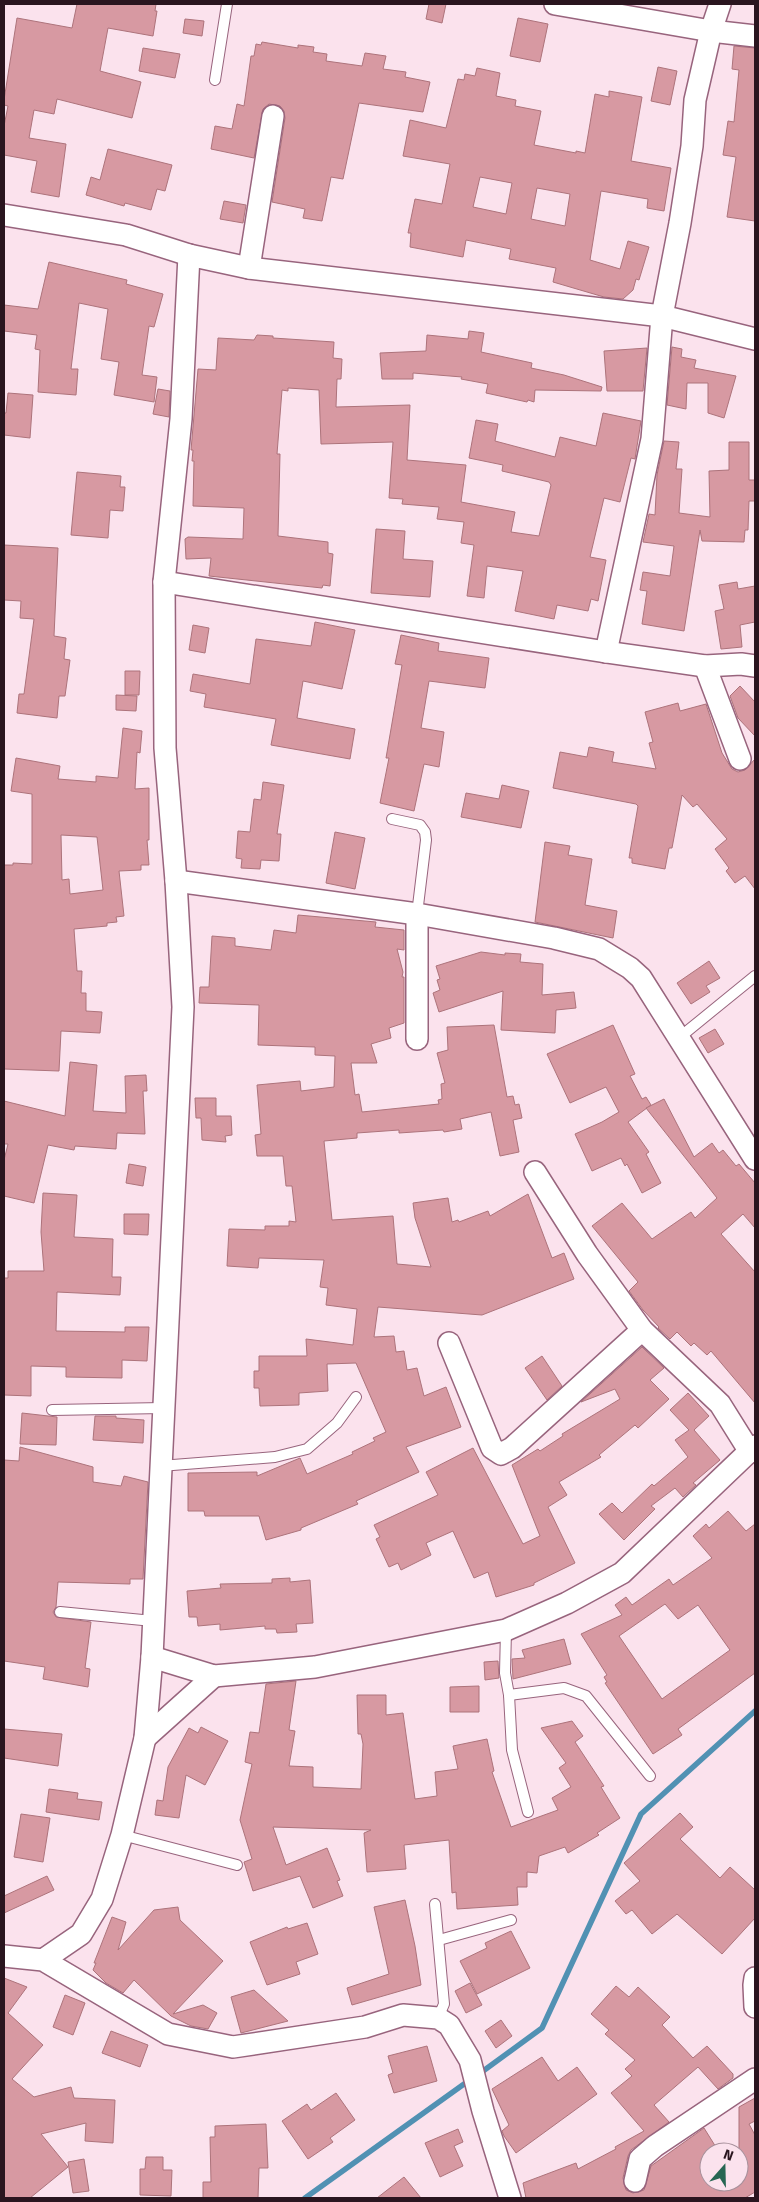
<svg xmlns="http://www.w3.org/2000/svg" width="759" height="2202" font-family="'Fira Sans',sans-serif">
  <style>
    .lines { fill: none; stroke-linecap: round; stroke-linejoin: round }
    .stream { stroke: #5191b3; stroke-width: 5.5 }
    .building { fill: #d799a2; stroke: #ad737b; fill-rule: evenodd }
    .service-casing { stroke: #98647d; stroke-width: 12 }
    .minor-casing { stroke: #98647d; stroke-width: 24 }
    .service { stroke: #fff; stroke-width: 10 }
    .minor { stroke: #fff; stroke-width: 21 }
  </style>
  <rect width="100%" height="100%" fill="#fbe2ed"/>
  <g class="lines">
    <!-- stream -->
    <g class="stream">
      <polyline points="479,2074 542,2028 641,1814 755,1711"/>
      <polyline points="305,2198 471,2079"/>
    </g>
  </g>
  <!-- building -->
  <g class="building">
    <polygon points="77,4 156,4 155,11 157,11 153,36 108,28 100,71 141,82 132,118 57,99 54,114 34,110 29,138 66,144 59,197 31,192 37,161 4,155 4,126 8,106 4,105 4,100 17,18 72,28"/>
    <polygon points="429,4 446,4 442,23 426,19"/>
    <polygon points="518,18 548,24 540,62 510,56"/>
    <polygon points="185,19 204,21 202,36 183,33"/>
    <polygon points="262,42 298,48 298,45 314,47 313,52 327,54 326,61 362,66 365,53 386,56 383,69 406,72 405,77 430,82 423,112 359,103 343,179 331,177 322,221 303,218 305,209 272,202 285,118 284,111 280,106 269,104 263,109 254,158 211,149 215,126 232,129 237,104 244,106 251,56 254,56 256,44 261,45"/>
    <polygon points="734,46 755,48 755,221 727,217 736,157 723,155 728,121 734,122 739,70 732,69"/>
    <polygon points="143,48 180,54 175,78 139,71"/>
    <polygon points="658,67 677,71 670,105 651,101"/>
    <path d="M477,68L500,73L496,96L516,100L515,106L541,111L534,145L576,153V151L585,153L595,94L609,97V91L642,97L631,161L671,168L664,211L647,208L648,199L601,191L590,260L620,269L628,241L649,247L639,280L636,279L633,290L623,299L604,297L553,282L556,268L509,259L511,249L466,240L463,257L410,247L411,233H408L415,199L442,204L450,164L403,156L410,120L446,128L458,79L464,80L465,74L475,76ZM480,177L512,183L506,214L473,207ZM537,188L570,194L565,226L531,219Z"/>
    <polygon points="108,149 172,165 165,191 157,189 151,210 125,203 124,206 86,195 91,177 100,180"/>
    <polygon points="224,201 246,205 243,223 220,219"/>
    <polygon points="49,262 127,280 126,284 163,294 154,327 149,326 142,375 157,377 154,402 114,395 119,362 101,359 108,309 79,303 71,369 78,369 76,395 38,392 40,350 35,349 37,335 4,331 4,305 38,309"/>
    <polygon points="469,331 484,333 481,352 532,363 531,368 564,375 602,387 601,391 535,390 534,402 528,400 527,402 486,393 488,384 461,379 462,377 413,373 413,379 382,379 380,353 426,351 427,335 468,339"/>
    <polygon points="257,335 273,336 273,338 334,342 333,358 342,359 341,379 337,379 336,407 410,405 407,460 466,465 461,502 515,512 511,532 539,536 551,485 549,482 502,471 503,465 469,458 476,420 498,424 495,441 555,457 560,437 596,446 603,413 641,421 635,459 631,458 620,502 604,498 590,557 606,560 598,601 591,599 588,611 557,605 554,619 515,611 523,571 487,566 484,598 467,596 474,545 461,543 464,522 437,519 439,507 402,504 403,499 389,498 393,442 321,444 319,390 288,388 288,391 282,390 277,454 280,454 278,536 328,542 328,553 333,554 330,586 323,585 322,588 209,576 211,558 186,559 185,539 188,537 243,539 244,508 193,506 194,461 192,461 193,450 191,450 198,369 216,370 218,338 254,340"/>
    <polygon points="672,347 682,349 681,357 696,360 694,368 736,376 724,418 708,413 708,383 687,383 686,409 667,405"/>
    <polygon points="647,348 643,391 607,391 604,351"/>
    <polygon points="158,389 170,391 169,417 153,414"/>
    <polygon points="8,393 33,395 30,438 4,435 4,413 6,413"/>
    <polygon points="664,441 679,442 676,469 682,469 679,513 710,517 709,471 729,470 729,442 749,442 749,480 755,480 755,501 749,501 748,530 745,530 744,542 702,541 700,530 684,631 642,624 647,591 640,590 643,572 670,576 674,546 643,542 649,514 655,515 657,475"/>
    <polygon points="77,472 121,476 120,487 125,487 123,511 110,510 108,538 71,535"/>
    <polygon points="376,529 405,531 403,559 433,561 430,597 371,593"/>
    <polygon points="4,545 58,548 54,636 66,638 64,659 70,660 65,696 59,696 57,718 17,713 19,694 24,694 34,619 20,618 21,601 4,600"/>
    <polygon points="737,582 738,589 755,586 755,622 740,625 742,647 721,649 715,611 724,609 719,585"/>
    <polygon points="315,622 355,630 342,689 303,681 297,718 355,729 350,759 271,745 276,719 204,707 206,694 190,691 193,674 250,684 256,639 311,646"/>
    <polygon points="193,625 209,628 205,653 189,650"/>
    <polygon points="401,635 439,643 438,651 489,658 485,688 429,681 421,728 444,732 439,767 424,764 414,811 380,803 389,758 386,758 402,665 395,664"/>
    <polygon points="125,671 140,671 139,695 125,695"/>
    <polygon points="740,686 755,702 755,736 738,718 730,696"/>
    <polygon points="116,695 137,696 136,711 116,710"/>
    <polygon points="678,703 680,711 706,704 722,753 732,769 738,772 745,770 755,759 755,889 745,876 735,883 726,871 729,868 715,849 727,839 697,804 693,807 682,795 672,848 669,848 665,869 632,863 632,858 629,858 638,806 636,804 553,788 560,752 587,757 589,747 614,752 612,762 656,769 649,743 653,742 645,712"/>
    <path d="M123,728L142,731L140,753L137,752L135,789L149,788V840H147L149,865H141V870L119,871L124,916L116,917L117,922L107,923V926L74,929L77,971H82L81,993H86V1011L102,1012L100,1033L61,1031L59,1071L4,1069V865H13V863L32,864V794L11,791L16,758L60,766L58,779L96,782V776L118,778ZM61,835L97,837L103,890L70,894L69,879L62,880Z"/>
    <polygon points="263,782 284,785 277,834 281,834 279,861 261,860 260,869 241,868 242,859 236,858 238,831 250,832 254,799 261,800"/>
    <polygon points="502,785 529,791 521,828 461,817 466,793 499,799"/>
    <polygon points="335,832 365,838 355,889 326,883"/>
    <polygon points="545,842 570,846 568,855 592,859 585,905 617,911 613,938 535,922"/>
    <polygon points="298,915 376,922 375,927 404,930 404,950 397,949 403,972 402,977 404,977 404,1023 389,1028 391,1038 371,1044 377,1063 351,1063 355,1095 359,1094 362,1112 439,1104 438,1100 442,1099 441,1084 445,1083 437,1053 448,1050 447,1027 494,1025 507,1097 513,1096 515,1105 519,1104 522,1118 513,1120 519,1152 500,1156 491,1112 460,1119 462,1129 444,1132 443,1130 399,1133 399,1130 357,1133 357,1138 324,1141 332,1220 393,1216 397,1264 431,1267 415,1218 413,1203 448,1198 452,1222 458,1220 459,1222 488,1211 490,1216 528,1194 552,1258 564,1253 574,1279 482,1315 378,1307 374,1337 394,1336 396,1352 404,1351 407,1370 417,1368 424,1396 446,1387 461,1427 406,1447 419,1472 356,1501 358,1504 301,1528 301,1530 266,1540 259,1516 205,1516 204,1511 188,1511 188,1473 257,1472 257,1476 300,1458 307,1474 353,1454 352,1452 375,1441 373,1438 386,1432 356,1363 327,1364 328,1391 299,1393 299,1405 260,1406 259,1388 254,1388 254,1371 259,1371 259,1356 307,1356 306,1339 353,1345 357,1309 326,1305 328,1288 320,1287 324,1260 259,1258 258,1268 227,1266 229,1229 265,1230 265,1226 289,1226 289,1221 296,1222 292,1186 286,1186 283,1156 257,1156 255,1135 261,1134 257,1085 300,1081 301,1091 334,1087 335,1056 315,1055 315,1047 258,1045 259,1005 199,1003 200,987 209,987 212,936 235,938 235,946 271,950 274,930 296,933"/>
    <polygon points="481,952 505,955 505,953 521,954 520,962 543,964 542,995 574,992 576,1008 556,1010 555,1033 501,1030 503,991 439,1012 433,993 440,990 437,980 440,979 436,966"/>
    <polygon points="709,961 720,978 706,986 710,992 691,1004 677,983"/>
    <polygon points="613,1025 635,1074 630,1076 642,1099 646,1097 651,1105 628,1122 649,1152 646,1154 661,1183 642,1193 627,1164 625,1166 621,1158 592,1171 575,1134 602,1122 619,1112 606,1087 570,1103 547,1054"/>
    <polygon points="715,1029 724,1044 708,1053 699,1038"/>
    <polygon points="70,1062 97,1065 93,1111 126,1113 125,1076 146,1075 147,1091 143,1091 145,1134 117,1133 116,1149 75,1146 74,1150 48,1145 34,1203 4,1196 4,1160 8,1144 4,1144 4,1101 65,1116"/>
    <polygon points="195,1098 216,1098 216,1116 231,1116 232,1135 225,1136 226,1142 202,1140 201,1118 196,1118"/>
    <polygon points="664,1099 694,1157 712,1143 719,1153 723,1150 736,1166 739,1164 755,1183 755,1228 743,1214 721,1234 755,1272 755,1403 711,1351 707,1355 694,1343 691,1346 677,1332 670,1339 658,1328 659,1327 643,1310 629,1291 638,1282 592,1226 622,1203 652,1239 691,1212 695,1218 717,1198 646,1108"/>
    <polygon points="129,1164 146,1167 143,1186 126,1183"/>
    <polygon points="43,1193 77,1195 74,1237 113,1239 112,1277 121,1277 120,1295 57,1292 56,1331 125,1332 125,1327 149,1327 147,1361 122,1360 122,1378 66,1377 66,1367 31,1366 31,1396 4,1395 4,1278 8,1278 8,1271 44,1271 41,1232"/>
    <polygon points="124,1214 149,1214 148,1235 124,1234"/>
    <polygon points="642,1347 664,1368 650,1380 669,1399 638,1428 635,1425 599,1455 601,1457 559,1482 567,1495 548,1507 575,1563 534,1583 534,1585 496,1597 488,1572 474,1578 453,1531 426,1543 431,1555 401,1570 398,1563 389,1567 376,1539 380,1537 374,1525 438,1495 426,1472 473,1448 523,1544 540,1536 512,1465 538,1449 540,1451 563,1436 562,1434 620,1399 615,1389 581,1402"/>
    <polygon points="542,1356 562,1386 547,1400 525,1368"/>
    <polygon points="688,1393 709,1416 694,1430 720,1460 693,1483 696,1485 683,1497 675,1488 651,1506 655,1509 624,1540 599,1514 612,1503 622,1513 652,1484 654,1486 688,1457 675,1440 689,1430 670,1410"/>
    <polygon points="22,1413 57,1417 56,1445 20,1444"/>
    <polygon points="95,1416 116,1416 116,1418 144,1420 143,1443 93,1440"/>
    <polygon points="20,1447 93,1467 93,1482 121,1486 124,1476 148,1482 143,1579 130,1579 130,1584 58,1582 56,1607 53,1612 56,1617 91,1622 85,1668 90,1669 88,1687 43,1679 45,1667 4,1661 4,1460 19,1461"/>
    <path d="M728,1511L746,1531L755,1524V1673L678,1729L682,1735L653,1754L605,1683L607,1682L604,1677L607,1675L581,1634L622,1615L615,1605L626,1597L632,1605L669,1579L673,1585L712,1558L693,1536L706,1524L709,1528ZM665,1604L678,1619L698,1605L730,1650L662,1699L619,1636Z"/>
    <polygon points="290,1578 290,1582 310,1580 313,1623 296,1624 297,1632 277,1633 276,1629 265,1629 265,1626 220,1630 220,1624 198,1626 197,1617 189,1617 187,1591 221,1588 220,1584 272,1583 272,1579"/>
    <polygon points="564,1639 571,1664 513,1679 512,1659 525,1658 522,1650"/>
    <polygon points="498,1661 499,1678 485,1680 484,1662"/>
    <polygon points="296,1681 289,1730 295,1731 289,1766 313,1767 313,1787 361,1789 363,1744 361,1734 358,1734 357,1695 386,1695 386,1715 403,1713 415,1799 437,1796 435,1772 458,1769 453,1746 487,1739 494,1771 492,1772 511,1827 558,1810 552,1798 571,1787 559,1768 566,1763 541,1728 572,1721 583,1736 575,1742 604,1786 601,1787 620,1818 597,1833 599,1835 568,1853 565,1847 539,1856 537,1873 527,1872 527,1887 517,1887 518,1905 457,1909 456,1892 452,1893 449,1840 404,1845 406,1869 367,1872 364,1833 371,1830 273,1827 286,1865 327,1848 340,1880 337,1881 343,1896 313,1908 300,1876 253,1891 244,1862 252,1859 240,1820 252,1764 245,1762 250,1732 259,1733 266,1684"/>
    <polygon points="479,1686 479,1712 450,1712 450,1687"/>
    <polygon points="201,1727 228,1741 205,1785 186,1775 179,1818 155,1815 157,1800 163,1801 168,1767 189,1728 198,1733"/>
    <polygon points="4,1729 62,1734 58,1766 4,1758"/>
    <polygon points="49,1789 78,1793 77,1799 102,1802 99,1820 46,1812"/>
    <polygon points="680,1813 693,1827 680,1839 720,1878 730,1867 755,1890 755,1918 722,1954 677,1914 652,1934 632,1910 626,1914 615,1901 640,1881 624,1863"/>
    <polygon points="21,1814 50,1818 43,1862 14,1857"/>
    <polygon points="47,1876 54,1890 4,1913 4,1896"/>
    <polygon points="405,1900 415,1946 421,1985 352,2005 347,1988 389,1974 374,1907"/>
    <polygon points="178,1907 180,1920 223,1961 173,2014 203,2005 217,2013 208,2029 191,2026 171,2016 134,1980 123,1993 106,1983 93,1970 96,1963 94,1963 112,1917 126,1922 118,1950 154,1910"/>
    <polygon points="307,1923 318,1954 296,1962 300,1974 267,1985 250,1942 287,1927 288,1929"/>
    <polygon points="511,1931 530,1968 477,1994 460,1961 487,1948 485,1943"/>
    <polygon points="4,1978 27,1987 8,2013 43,2045 12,2079 34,2097 71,2087 74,2098 115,2100 113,2143 85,2141 86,2123 41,2134 68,2167 30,2198 4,2198"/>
    <polygon points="470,1983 482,2005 466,2013 455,1991"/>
    <polygon points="616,1986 629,1997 638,1987 670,2017 662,2025 693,2058 707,2046 733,2074 733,2078 718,2089 698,2067 654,2105 669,2122 631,2150 628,2156 623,2178 626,2190 633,2193 644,2190 651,2166 704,2128 719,2152 709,2152 709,2182 739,2182 739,2107 755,2098 755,2121 749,2124 755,2135 755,2192 745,2198 526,2198 523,2183 576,2163 578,2169 616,2149 615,2147 644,2131 611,2093 632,2076 625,2069 635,2060 605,2034 609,2030 591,2014"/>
    <polygon points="254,1990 288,2021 241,2033 231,1997"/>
    <polygon points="65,1995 85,2003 73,2035 53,2027"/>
    <polygon points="501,2020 512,2036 496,2048 485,2031"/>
    <polygon points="111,2031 148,2045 140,2067 102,2053"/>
    <polygon points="427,2046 437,2081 394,2093 388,2075 393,2073 388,2056"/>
    <polygon points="542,2057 558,2081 577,2067 597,2094 516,2153 504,2136 502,2131 509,2125 492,2089"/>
    <polygon points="336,2093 355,2120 330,2138 333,2142 308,2159 282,2121 307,2104 311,2110"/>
    <polygon points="266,2124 268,2168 259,2168 258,2198 203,2198 203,2182 211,2182 210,2137 215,2137 215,2126"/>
    <polygon points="458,2129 463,2142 454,2146 463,2166 440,2177 425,2143"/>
    <polygon points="146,2157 163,2157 163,2170 172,2170 171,2196 140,2195 140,2169 145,2169"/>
    <polygon points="84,2159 89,2191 73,2193 68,2162"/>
    <polygon points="404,2177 421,2198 377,2198"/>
  </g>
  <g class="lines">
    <defs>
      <g id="service">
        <polyline points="215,80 227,4"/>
        <polyline points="392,819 420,825 425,832 426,840 417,914"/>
        <polyline points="680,1037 755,976"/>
        <polyline points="52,1410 163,1408"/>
        <polyline points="160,1466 275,1457 307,1449 337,1423 356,1397"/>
        <polyline points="60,1612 153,1621"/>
        <polyline points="506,1630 505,1673 509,1695 512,1750 528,1812"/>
        <polyline points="509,1695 564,1688 586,1696 650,1776"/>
        <polyline points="122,1835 237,1865"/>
        <polyline points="435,1904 444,2004 438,2018"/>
        <polyline points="439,1940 511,1920"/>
      </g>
      <g id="minor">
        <polyline points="555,4 711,31 755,36"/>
        <polyline points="4,215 126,235 189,255 249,268 662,316 755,339"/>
        <polyline points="249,268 273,116"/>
        <polyline points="164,582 606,652 705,666 741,664 755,666"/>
        <polyline points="606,652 652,439 662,316 680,223 692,146 695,100 711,31 720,4"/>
        <polyline points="705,666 740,759"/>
        <polyline points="176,881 417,914 554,938 599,949 630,968 641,978 755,1159"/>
        <polyline points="417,1039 417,914"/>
        <polyline points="535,1172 587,1254 642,1330 720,1404 750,1452"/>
        <polyline points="449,1343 492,1448 501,1454 512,1448 642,1330"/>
        <polyline points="152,1657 214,1676 315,1667 506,1630 567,1603 622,1573 755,1446"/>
        <polyline points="145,1738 214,1676"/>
        <polyline points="4,1956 43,1960 168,2034 233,2047 365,2027 403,2015 438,2018 449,2025 470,2060 483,2111 510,2198"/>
        <polyline points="43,1960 81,1934 102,1899 122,1835 145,1738 152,1657 183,1007 176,881 165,748 164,582 181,419 189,255"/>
        <polyline points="755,1978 754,1985 755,2007"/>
        <polyline points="635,2181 640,2159 655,2146 755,2079"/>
      </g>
    </defs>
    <!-- service casing -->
    <use href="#service" class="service-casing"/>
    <!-- minor casing -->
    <use href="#minor" class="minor-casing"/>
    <!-- service -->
    <use href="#service" class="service"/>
    <!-- minor -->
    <use href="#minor" class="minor"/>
  </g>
  <!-- border -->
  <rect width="759" height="2202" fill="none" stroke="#2a151f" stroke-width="10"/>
  <!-- north arrow -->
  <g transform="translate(724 2167) rotate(20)"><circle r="24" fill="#fbe2ed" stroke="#a7909b"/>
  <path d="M0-4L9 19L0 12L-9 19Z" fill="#276653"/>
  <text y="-8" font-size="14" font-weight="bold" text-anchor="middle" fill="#2a151f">N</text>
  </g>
</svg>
